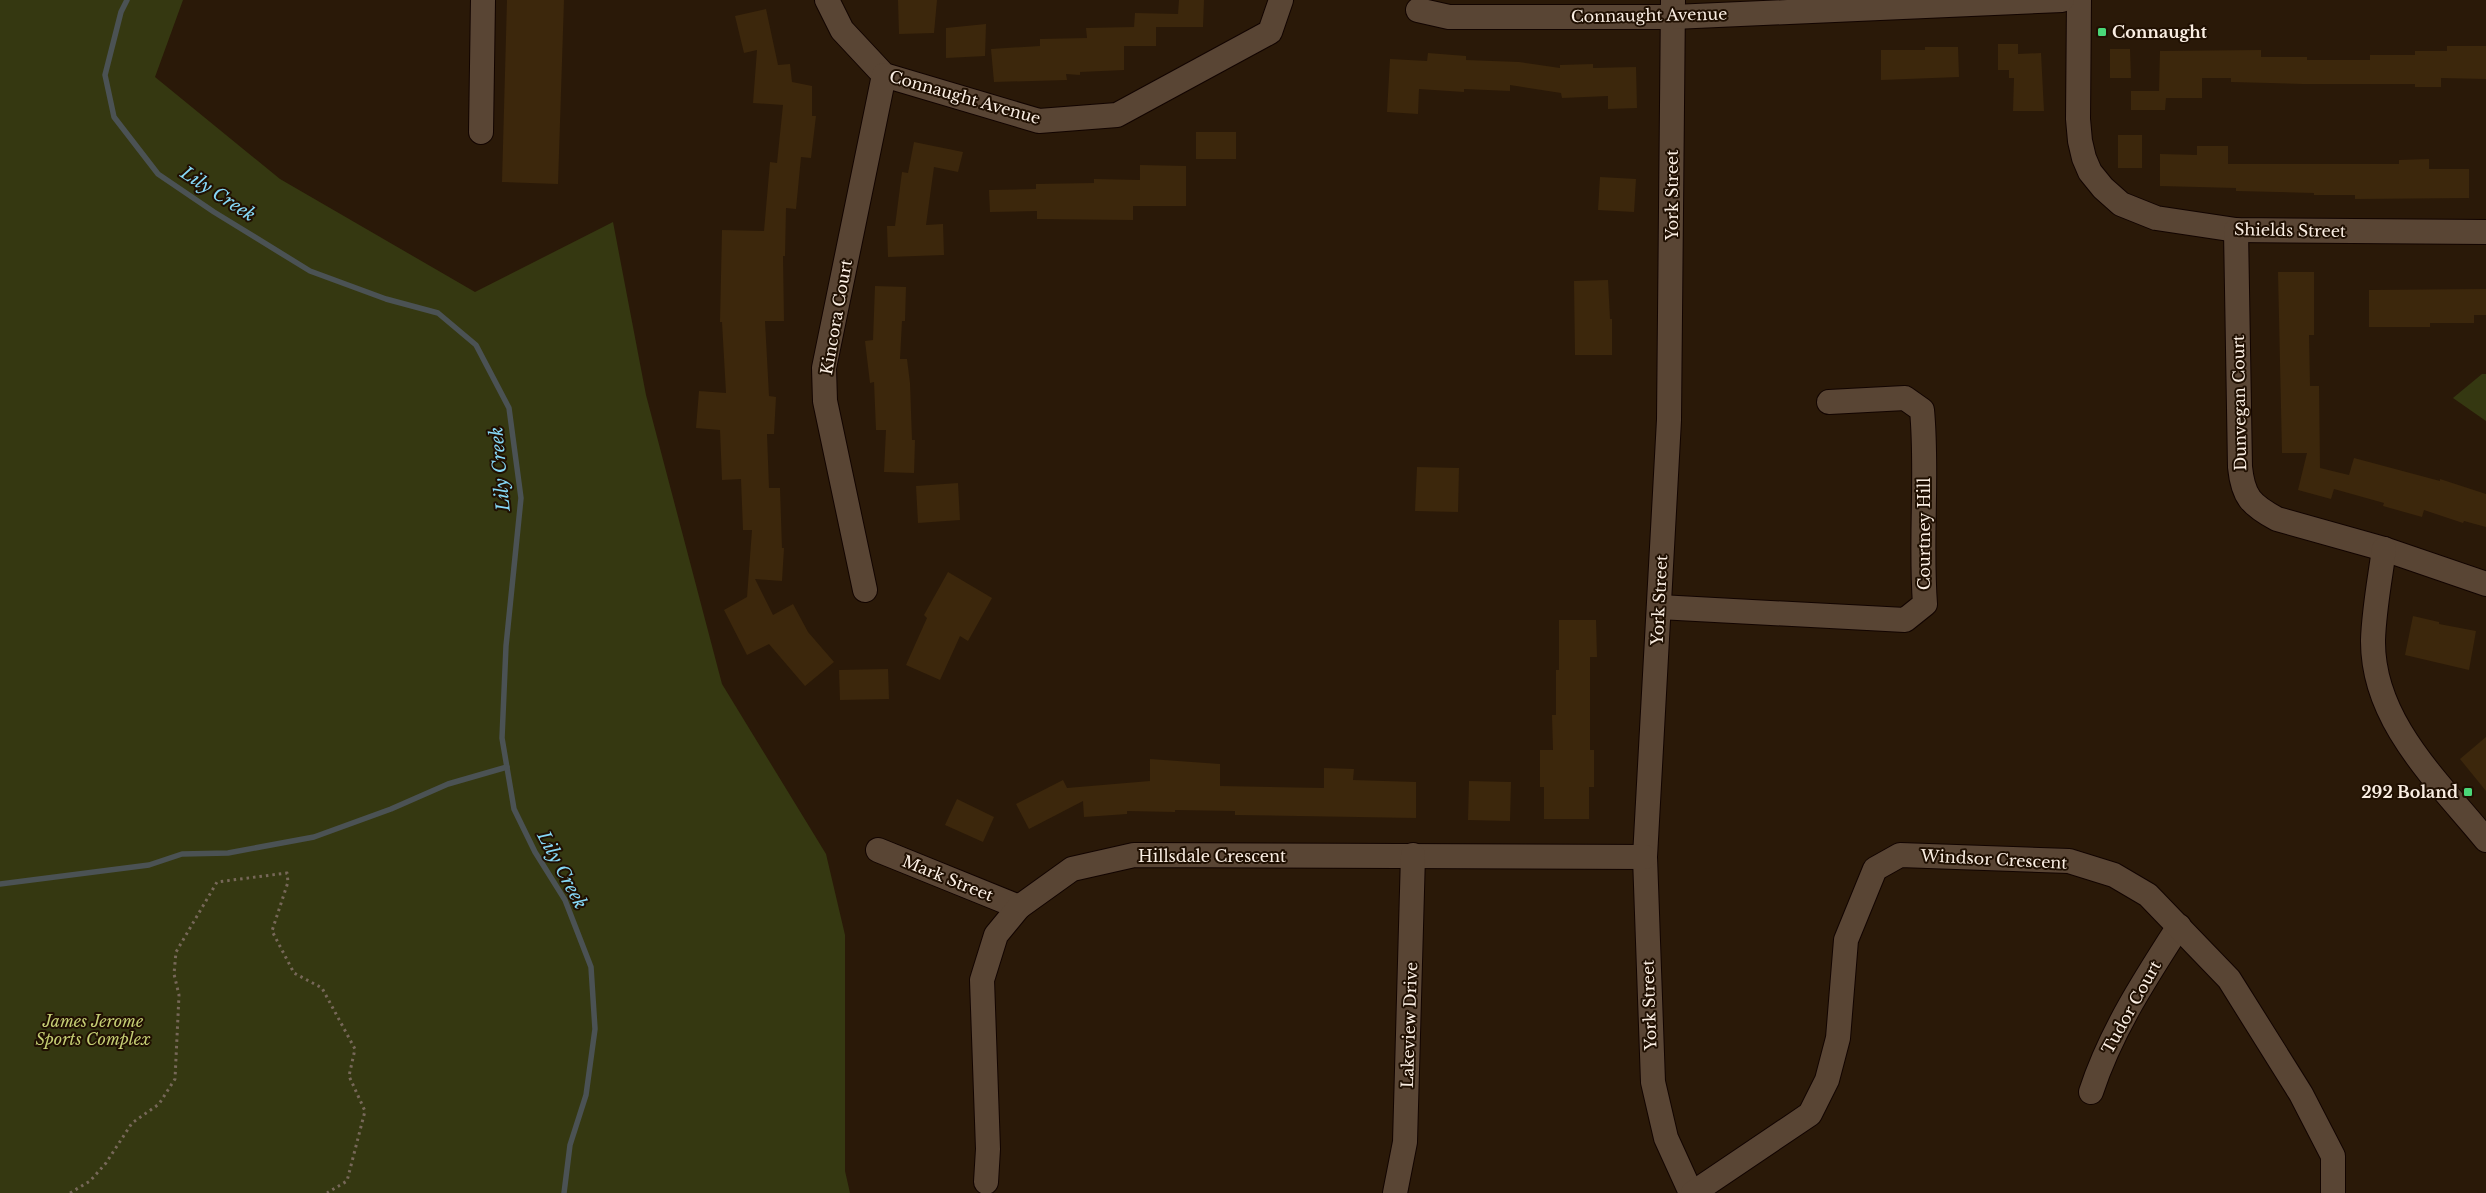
<svg xmlns="http://www.w3.org/2000/svg" width="2486" height="1193" font-family="'Libre Baskerville',serif">
  <style>
    .green { fill: #353811 }
    .lines { fill: none; stroke-linecap: round; stroke-linejoin: round }
    .stream { stroke: #4b5254; stroke-width: 5.5 }
    .building { fill: #3c270c }
    .minor-casing { stroke: #120400; stroke-width: 26 }
    .path { stroke: #776859; stroke-width: 3; stroke-dasharray: 2.5 4; stroke-linecap: butt }
    .minor { stroke: #594534; stroke-width: 24 }
    .poi-dot { fill: #4ad778; stroke: #201002; stroke-width: 2 }
    .labels { text-anchor: middle; dominant-baseline: central; stroke-width: 4; stroke-linejoin: round; paint-order: stroke }
    .street-label { font-size: 16px; fill: #faeee3; stroke: #201002 }
    .poi-label { font-size: 16px; font-weight: bold; fill: #faeee3; stroke: #201002; text-anchor: start }
    .park-label { font-size: 16px; font-style: italic; fill: #c5ce74; stroke: #201002 }
    .water-label { font-size: 18px; font-style: italic; fill: #86d8f7; stroke: #201002 }
  </style>
  <rect width="100%" height="100%" fill="#2a1908"/>
  <!-- green -->
  <g class="green">
    <polygon points="0,0 183,0 155,77 280,179 475,292 613,222 646,395 722,684 826,854 845,935 845,1171 850,1193 0,1193"/>
    <polygon points="2482,374 2486,374 2486,421 2453,398"/>
  </g>
  <g class="lines">
    <!-- stream -->
    <g class="stream">
      <polyline points="127,0 121,12 105,75 114,117 158,174 214,212 310,271 386,299 438,313 476,345 509,408 521,498 506,646 502,738 514,809 535,852 565,900 591,967 595,1029 586,1095 570,1145 564,1193"/>
      <polyline points="0,884 149,865 182,854 228,853 314,837 391,809 448,784 507,767"/>
    </g>
  </g>
  <!-- building -->
  <g class="building">
    <polygon points="507,0 564,0 558,184 502,182"/>
    <polygon points="898,0 937,0 934,33 899,34"/>
    <polygon points="1179,0 1204,0 1203,27 1156,27 1156,46 1124,46 1124,70 1080,72 1080,75 1066,74 1067,80 994,82 991,49 1040,46 1040,39 1087,38 1086,28 1134,27 1135,13 1178,14"/>
    <polygon points="766,9 778,65 790,64 792,82 812,86 812,116 816,116 811,158 801,157 796,209 786,208 785,256 783,256 784,321 765,321 769,396 776,397 774,434 767,434 769,488 780,488 782,548 784,548 782,581 755,579 773,615 793,604 808,632 834,662 805,686 769,644 747,655 724,610 747,597 752,530 743,530 741,479 722,480 720,430 696,428 699,391 726,393 722,322 720,322 722,230 764,231 770,162 777,163 783,105 753,103 757,50 744,53 735,16"/>
    <polygon points="986,24 985,56 946,58 946,28"/>
    <polygon points="1998,44 2018,44 2018,54 2041,53 2044,111 2013,111 2014,78 2009,78 2009,70 1998,70"/>
    <polygon points="2447,46 2486,46 2486,79 2441,78 2441,87 2415,87 2415,84 2303,84 2231,82 2231,78 2202,78 2202,98 2166,98 2165,110 2131,110 2131,91 2159,91 2160,51 2261,50 2261,57 2307,57 2307,60 2370,60 2370,55 2415,55 2415,51 2447,51"/>
    <polygon points="1925,47 1958,47 1959,77 1881,80 1881,50 1925,50"/>
    <polygon points="2110,49 2130,49 2131,78 2110,78"/>
    <polygon points="1428,53 1466,56 1466,60 1519,62 1560,68 1560,65 1593,64 1593,68 1636,67 1637,108 1608,109 1608,96 1562,98 1561,93 1510,85 1510,91 1464,89 1464,92 1419,89 1418,114 1387,112 1390,59 1427,61"/>
    <rect x="1196" y="132" width="40" height="27"/>
    <rect x="2118" y="135" width="24" height="33"/>
    <polygon points="914,142 963,152 958,172 934,167 926,225 943,224 944,255 888,257 887,226 895,226 902,172 908,173"/>
    <polygon points="2197,146 2228,146 2228,164 2399,164 2399,160 2429,159 2429,169 2469,169 2469,198 2355,199 2355,195 2314,195 2314,193 2236,191 2236,188 2160,186 2160,154 2197,155"/>
    <polygon points="1140,165 1186,166 1186,206 1133,206 1133,220 1037,219 1037,211 990,212 989,190 1036,189 1036,184 1094,183 1094,179 1140,180"/>
    <polygon points="1600,177 1636,179 1634,212 1598,210"/>
    <polygon points="2278,272 2314,272 2314,335 2309,335 2310,386 2319,386 2320,468 2349,475 2354,458 2440,481 2440,479 2486,494 2486,527 2464,521 2463,523 2424,510 2422,517 2383,506 2384,503 2334,489 2331,499 2298,490 2307,453 2282,453"/>
    <polygon points="1608,280 1610,319 1612,319 1612,355 1575,355 1574,281"/>
    <polygon points="875,286 906,287 905,321 902,321 900,359 907,359 910,383 912,440 915,440 914,473 884,472 886,430 876,430 874,382 870,383 865,341 873,340"/>
    <polygon points="2486,289 2486,315 2474,315 2474,323 2430,323 2430,327 2369,327 2369,290"/>
    <polygon points="1417,467 1459,468 1458,512 1415,511"/>
    <polygon points="958,483 960,520 918,523 916,486"/>
    <polygon points="948,572 992,598 968,641 960,636 940,680 906,665 927,618 924,615"/>
    <polygon points="2413,616 2439,622 2439,624 2476,631 2469,670 2405,655"/>
    <polygon points="1559,620 1596,620 1597,657 1590,657 1590,750 1594,750 1594,787 1589,787 1589,819 1544,819 1544,787 1540,787 1540,750 1553,750 1552,715 1556,715 1556,670 1559,670"/>
    <polygon points="888,669 889,699 840,700 839,670"/>
    <polygon points="2486,737 2486,791 2460,759"/>
    <polygon points="1150,759 1220,764 1220,786 1324,788 1324,768 1354,769 1353,780 1416,782 1416,818 1235,815 1235,811 1175,810 1175,812 1127,811 1127,814 1084,817 1083,801 1029,829 1016,804 1063,780 1067,788 1150,781"/>
    <polygon points="1469,781 1511,782 1510,821 1468,820"/>
    <polygon points="957,799 994,817 983,842 945,825"/>
  </g>
  <g class="lines">
    <defs>
      <g id="minor">
        <polyline points="827,0 842,30 884,75 1039,121 1117,115 1270,32 1281,0"/>
        <polyline points="1673,0 1669,420 1645,857 1653,1082 1666,1138 1691,1193"/>
        <polyline points="2079,0 2078,119 2080,141 2084,158 2090,172 2103,188 2121,204 2156,218 2236,230 2486,232"/>
        <polyline points="1418,10 1449,17 1673,17 2062,0"/>
        <polyline points="481,132 483,0"/>
        <path d="M2236,230L2240,467C2243,497 2251,505 2277,519L2384,549L2486,584"/>
        <path d="M2384,549C2380,579 2374,609 2373,640C2372,721 2438,781 2486,840"/>
        <polyline points="865,590 825,401 824,368 884,75"/>
        <path d="M1659,607L1905,620L1925,604C1920,539 1928,474 1922,410L1905,398L1829,402"/>
        <polyline points="878,850 1019,907"/>
        <path d="M2091,1092C2111,1031 2145,979 2179,926"/>
        <polyline points="986,1182 988,1149 982,980 996,935 1019,907 1072,869 1134,855 1645,857"/>
        <polyline points="1395,1193 1405,1142 1413,855"/>
        <polyline points="1693,1193 1810,1114 1827,1080 1838,1038 1846,940 1875,869 1900,855 2069,861 2114,875 2148,895 2229,979 2301,1094 2333,1156 2333,1193"/>
      </g>
    </defs>
    <!-- minor casing -->
    <use href="#minor" class="minor-casing"/>
    <!-- path -->
    <polyline class="path" points="70,1193 90,1181 106,1163 132,1123 159,1104 175,1079 179,995 174,974 176,952 217,882 287,873 288,882 272,931 294,973 322,988 355,1049 349,1076 365,1111 347,1181 327,1193"/>
    <!-- minor -->
    <use href="#minor" class="minor"/>
  </g>
  <!-- markers -->
  <g class="poi-dot">
    <rect x="2097" y="27" width="10" height="10" rx="2.5"/>
    <rect x="2463" y="787" width="10" height="10" rx="2.5"/>
  </g>
  <g class="labels">
    <!-- street labels -->
    <g class="street-label">
      <text transform="translate(1649 15) rotate(-1)">Connaught Avenue</text>
      <text transform="translate(965 97) rotate(16)">Connaught Avenue</text>
      <text transform="translate(1672 195) rotate(-90)">York Street</text>
      <text transform="translate(2290 230) rotate(1)">Shields Street</text>
      <text transform="translate(836 317) rotate(-80)">Kincora Court</text>
      <text transform="translate(2239 403) rotate(-91)">Dunvegan Court</text>
      <text transform="translate(1924 534) rotate(-90)">Courtney Hill</text>
      <text transform="translate(1659 600) rotate(-87)">York Street</text>
      <text x="1212" y="856">Hillsdale Crescent</text>
      <text transform="translate(1994 859) rotate(3)">Windsor Crescent</text>
      <text transform="translate(948 878) rotate(22)">Mark Street</text>
      <text transform="translate(1649 1005) rotate(-92)">York Street</text>
      <text transform="translate(2131 1007) rotate(-61)">Tudor Court</text>
      <text transform="translate(1409 1025) rotate(-88)">Lakeview Drive</text>
    </g>
    <!-- poi labels -->
    <g class="poi-label">
      <text x="2112" y="32">Connaught</text>
      <text x="2458" y="792" text-anchor="end">292 Boland</text>
    </g>
    <!-- park labels -->
    <g class="park-label">
      <text x="93" y="1021">James Jerome<tspan x="93" dy="18">Sports Complex</tspan></text>
    </g>
    <!-- water labels -->
    <g class="water-label">
      <text transform="translate(218 194) rotate(33)">Lily Creek</text>
      <text transform="translate(500 469) rotate(-95)">Lily Creek</text>
      <text transform="translate(562 870) rotate(62)">Lily Creek</text>
    </g>
  </g>
</svg>
